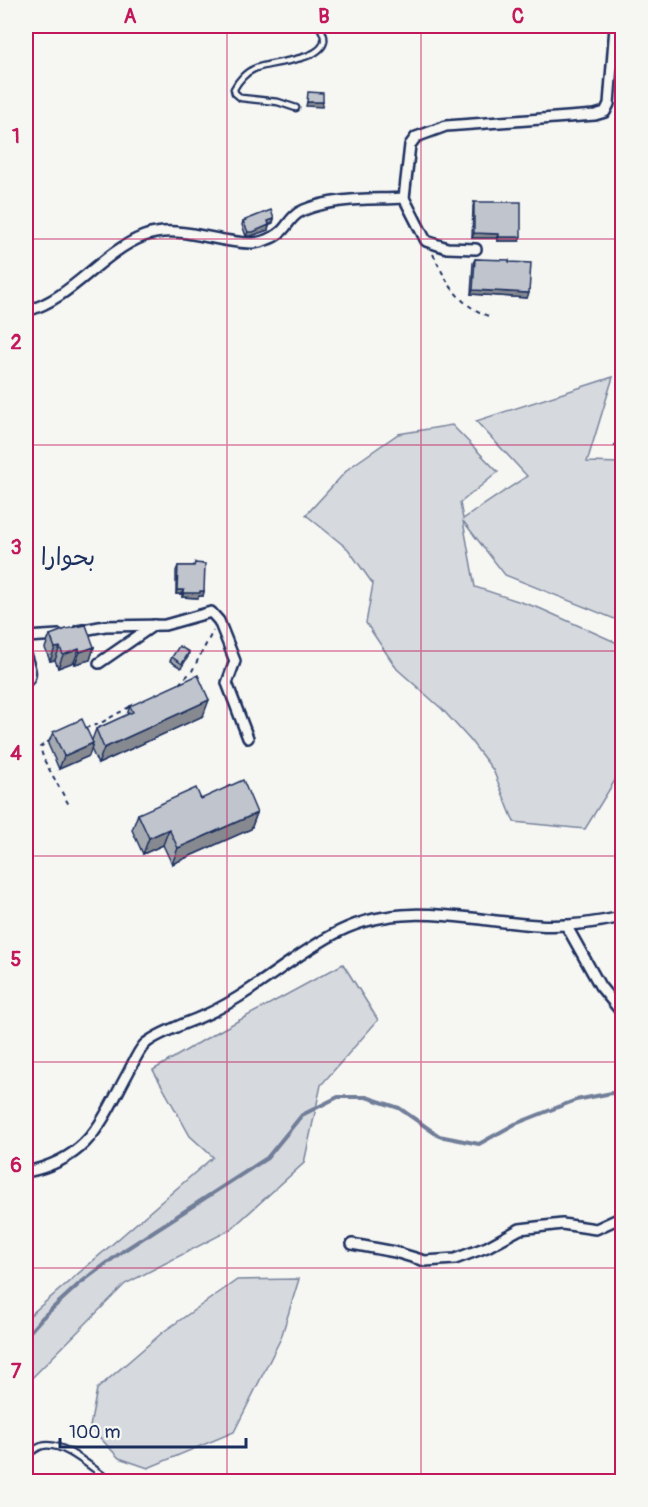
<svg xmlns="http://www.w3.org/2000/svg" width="648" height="1507" font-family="Pangolin,'Playpen Sans Arabic',sans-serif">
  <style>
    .green { fill: #d6d9dd; stroke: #78849e; stroke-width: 1.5 }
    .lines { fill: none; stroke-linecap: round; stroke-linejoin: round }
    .stream { stroke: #717e99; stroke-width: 4 }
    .service-casing { stroke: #1b2f5e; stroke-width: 9 }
    .minor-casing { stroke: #1b2f5e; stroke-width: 14 }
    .path { stroke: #1b2f5e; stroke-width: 2; stroke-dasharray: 4.5 4.5; stroke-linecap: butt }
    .service { stroke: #f6f6f2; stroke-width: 4.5 }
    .minor { stroke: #f6f6f2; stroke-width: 9 }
    .wall { fill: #a5a9b0; stroke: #1b2f5e; stroke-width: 1.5 }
    .shaded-wall { fill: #868990; stroke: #1b2f5e; stroke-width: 1.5 }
    .building { fill: #c0c4cd; stroke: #1b2f5e; stroke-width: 1.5 }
    .grid { fill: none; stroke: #c2185b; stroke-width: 1.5; stroke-opacity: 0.55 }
    .labels { text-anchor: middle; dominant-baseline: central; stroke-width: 6; stroke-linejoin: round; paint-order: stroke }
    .quarter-label { font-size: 24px; fill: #1b2f5e; stroke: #f6f6f2 }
    .neatline { fill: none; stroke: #c2185b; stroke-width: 2 }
    .grid-label { font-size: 20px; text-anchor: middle; font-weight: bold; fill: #c2185b }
  </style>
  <rect width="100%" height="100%" fill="#f6f6f2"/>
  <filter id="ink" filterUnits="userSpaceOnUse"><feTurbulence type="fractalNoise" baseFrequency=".0167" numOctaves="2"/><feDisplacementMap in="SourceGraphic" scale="12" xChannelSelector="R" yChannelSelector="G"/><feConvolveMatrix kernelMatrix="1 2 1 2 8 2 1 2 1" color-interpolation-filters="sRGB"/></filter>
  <g filter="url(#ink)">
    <!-- green -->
    <g class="green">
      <polygon points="613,377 587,462 622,463 622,622 505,575 463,521 475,587 539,608 622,645 622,769 585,829 514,822 493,770 470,740 442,709 397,669 366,623 373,584 348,549 306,515 349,468 398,434 452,425 498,472 460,503 463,519 527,476 476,421"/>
      <polygon points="343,964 378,1020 321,1085 304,1163 230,1230 125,1284 26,1384 26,1322 28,1317 213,1157 190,1136 153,1070 212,1035"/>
      <polygon points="299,1279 281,1338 234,1432 148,1468 119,1458 90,1427 97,1389 163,1332 237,1280"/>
    </g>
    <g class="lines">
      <!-- stream -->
      <polyline class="stream" points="26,1336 42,1318 79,1284 123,1251 267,1158 302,1115 338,1097 366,1097 399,1108 439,1136 479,1144 515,1124 576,1100 622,1091"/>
      <defs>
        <g id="service">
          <path d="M296,108L278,102L241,98L235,93L234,89C238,81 246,72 254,69C271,60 344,62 319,26"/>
          <path d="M26,1456C30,1453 36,1448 42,1446C63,1440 94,1470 112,1482"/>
        </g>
        <g id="minor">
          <polyline points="476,249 447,248 426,241 404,198 410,145 416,137 446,126 595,115 605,112 609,104 615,26"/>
          <path d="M26,311C72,299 100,253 144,236C180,223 217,244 253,243C259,243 273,238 278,234C288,228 289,216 304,210C335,197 371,200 404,198"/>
          <polyline points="78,631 105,626 165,625 211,612 219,621 235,661 227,683 248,738"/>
          <polyline points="26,637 59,635"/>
          <path d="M26,657C29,667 34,675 26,682"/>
          <polyline points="99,663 154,625"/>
          <polyline points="566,925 600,986 622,1013"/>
          <path d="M26,1172C89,1159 100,1124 128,1073C133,1064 137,1053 144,1045C151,1037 185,1023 196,1019C249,998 290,956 340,931C402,900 471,921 537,925C565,927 595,923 622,917"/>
          <polyline points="352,1244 395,1252 425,1261 455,1259 487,1247 520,1229 562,1224 596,1229 622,1217"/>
        </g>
      </defs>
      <!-- service casing -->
      <use href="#service" class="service-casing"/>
      <!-- minor casing -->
      <use href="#minor" class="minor-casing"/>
      <!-- path -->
      <g class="path">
        <path d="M433,254C448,285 458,305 491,317"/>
        <polyline points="614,445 622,444"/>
        <polyline points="179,684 192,671 213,631"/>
        <polyline points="85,728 99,724 131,706"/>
        <polyline points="51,740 40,747 44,760 69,805"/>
      </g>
      <!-- service -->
      <use href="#service" class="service"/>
      <!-- minor -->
      <use href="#minor" class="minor"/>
    </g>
    <!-- wall -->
    <g class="wall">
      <polygon points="474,202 519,241 497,241 497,238 472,238 473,206"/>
      <polygon points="243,221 273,223 269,224 268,230 251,236 246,236 242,225"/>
      <polygon points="475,259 509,262 527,298 471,294 473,263"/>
      <polygon points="195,563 204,591 203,596 199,596 198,598 182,597 182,594 176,594 176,571 178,566 194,566"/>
      <polygon points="50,635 94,647 90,660 75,664 74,662 58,668 55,660 50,661 45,648"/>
      <polygon points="189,652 188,657 181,668 170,661 172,657"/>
      <polygon points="130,706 203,716 98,764 91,749 89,756 59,769 48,744 53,732 92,740 96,729 127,715"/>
      <polygon points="201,799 257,813 251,829 172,864 163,845 143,854 132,830 138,814"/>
    </g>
    <!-- shaded-wall -->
    <g class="shaded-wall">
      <polygon points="307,102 323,102 322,107 306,106"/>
      <polygon points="274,219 273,223 266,226 268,221"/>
      <polygon points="269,225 268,230 251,236 246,236 248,232"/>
      <polygon points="474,233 499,234 497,238 472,238"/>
      <polygon points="499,237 521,237 519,241 497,241"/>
      <polygon points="473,290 529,293 527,298 471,294"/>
      <polygon points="177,590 184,590 182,594 176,594"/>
      <polygon points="200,591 204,591 203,596 199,596 198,598 182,597 184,593"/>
      <polygon points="60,647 55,660 50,661 55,648"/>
      <polygon points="94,647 90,660 75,664 80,652"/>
      <polygon points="79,649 74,662 58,668 63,655"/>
      <polygon points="209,700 203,716 98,764 104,748"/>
      <polygon points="93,743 89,756 59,769 64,756"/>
      <polygon points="257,813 251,829 172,864 178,848"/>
      <polygon points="169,829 163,845 143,854 149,838"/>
    </g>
    <!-- building -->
    <g class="building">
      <polygon points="308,92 323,93 323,102 307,102"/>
      <polygon points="474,202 521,202 521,237 499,237 499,234 474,233"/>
      <polygon points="271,210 274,219 268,221 269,225 253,232 248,232 243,221"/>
      <polygon points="475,259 509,260 509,262 531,263 529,293 473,290"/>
      <polygon points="195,563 205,564 204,591 200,591 200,593 184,593 184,590 177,590 178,566 194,566"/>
      <polygon points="86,625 94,647 80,652 79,649 63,655 60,647 55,648 50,635 66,629"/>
      <polygon points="179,646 189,652 182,664 172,657"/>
      <polygon points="198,675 209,700 104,748 96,729 133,712 130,706"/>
      <polygon points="82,719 93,743 64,756 53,732"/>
      <polygon points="243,780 257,813 178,848 169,829 149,838 138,814 196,788 201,799"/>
    </g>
  </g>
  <!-- grid -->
  <path class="grid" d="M227,26V1482M421,26V1482M26,239H622M26,445H622M26,651H622M26,856H622M26,1062H622M26,1268H622"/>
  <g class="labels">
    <!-- quarter labels -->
    <g class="quarter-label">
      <text x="68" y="557">بحوارا</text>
    </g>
  </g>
  <!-- margin -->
  <rect width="648" height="1507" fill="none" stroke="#f6f6f2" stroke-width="66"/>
  <!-- scale -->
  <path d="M60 1438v9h186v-9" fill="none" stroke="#1b2f5e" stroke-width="3"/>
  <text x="69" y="1438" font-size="18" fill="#1b2f5e" stroke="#f6f6f2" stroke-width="4.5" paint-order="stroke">100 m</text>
  <rect x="33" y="33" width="582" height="1441" class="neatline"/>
  <g class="grid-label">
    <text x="130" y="23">A</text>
    <text x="324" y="23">B</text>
    <text x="518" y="23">C</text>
    <text x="16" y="143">1</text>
    <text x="16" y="349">2</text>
    <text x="16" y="554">3</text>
    <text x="16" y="760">4</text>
    <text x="16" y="966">5</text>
    <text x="16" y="1172">6</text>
    <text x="16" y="1378">7</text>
  </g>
</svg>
